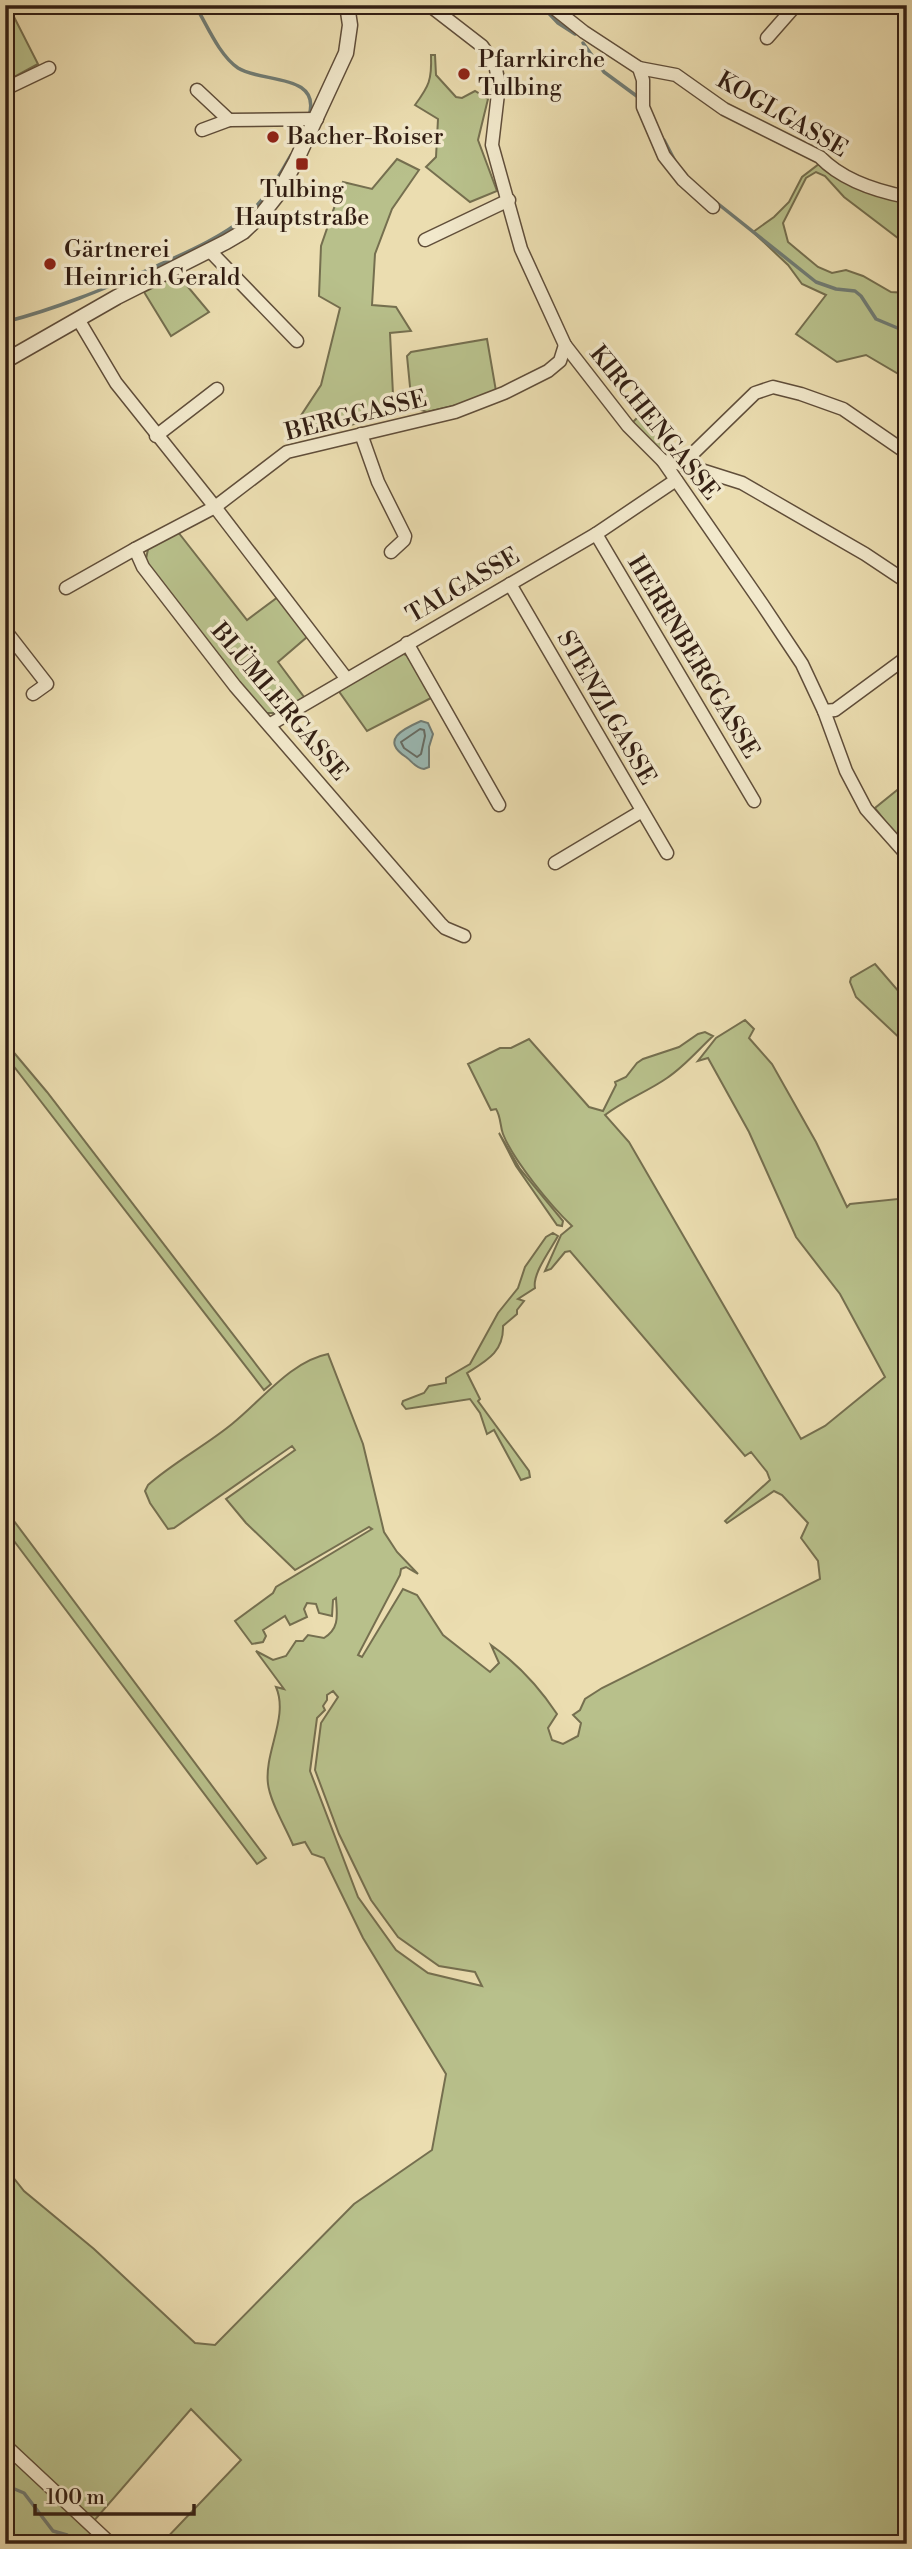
<svg xmlns="http://www.w3.org/2000/svg" width="912" height="2549" font-family="'Libre Bodoni',serif">
  <style>
    .green { fill: #b8c08b; stroke: #756f4f; stroke-width: 2; fill-rule: evenodd }
    .water { fill: #9bbab5; stroke: #717c74; stroke-width: 2 }
    .lines { fill: none; stroke-linecap: round; stroke-linejoin: round }
    .shore { stroke: #666c64; stroke-width: 2 }
    .stream { stroke: #717c74; stroke-width: 3.5 }
    .minor-casing { stroke: #604e3a; stroke-width: 15 }
    .tertiary-casing { stroke: #604e3a; stroke-width: 17 }
    .minor { stroke: #f2e9cc; stroke-width: 12 }
    .tertiary { stroke: #f2e9cc; stroke-width: 14 }
    .poi-dot { fill: #8f2418; stroke: #f2e9cc; stroke-width: 2.5 }
    .labels { text-anchor: middle; dominant-baseline: central; stroke-width: 7; stroke-linejoin: round; paint-order: stroke }
    .poi-label { font-size: 24px; fill: #321e13; stroke: #f2e9cc; text-anchor: start }
    .street-label { font-size: 24px; fill: #321e13; stroke: #f2e9cc }
  </style>
  <rect width="100%" height="100%" fill="#ebddb0"/>
  <filter id="stains"><feTurbulence type="fractalNoise" baseFrequency=".00286" numOctaves="4"/><feColorMatrix values="0 0 0 0 .2 0 0 0 0 .09 0 0 0 0 .02 0 0 0 .5 -.17"/></filter>
  <radialGradient id="worn" r=".72"><stop offset=".6" stop-color="#630" stop-opacity="0"/><stop offset="1" stop-color="#630" stop-opacity=".3"/></radialGradient>
  <!-- green -->
  <g class="green">
    <polygon points="12,13 38,64 5,82 5,17"/>
    <path d="M431,55H435L436,75L456,97L462,98L475,91L488,99L478,140L497,191L470,202L426,167L436,157L438,119L415,105C429,86 432,80 431,55Z"/>
    <polygon points="397,159 419,170 392,209 375,254 372,305 396,307 411,331 390,333 394,415 306,435 300,417 321,385 340,308 319,296 321,246 343,182 372,189"/>
    <polygon points="819,164 907,200 907,245 844,197 825,176 816,172 806,178 783,223 788,242 818,267 832,273 846,270 863,276 891,292 907,293 907,379 866,355 837,362 796,334 826,295 802,284 788,265 753,232 774,217 789,202 802,177"/>
    <polygon points="178,275 209,312 171,336 144,292"/>
    <polygon points="487,339 496,391 461,404 427,412 412,407 407,356 411,352"/>
    <polygon points="638,417 674,453 670,457 657,451 630,425"/>
    <polygon points="178,532 247,620 278,597 307,637 278,662 304,697 277,713 265,713 251,701 149,569 146,559 148,549"/>
    <polygon points="402,653 408,656 433,697 367,731 338,690"/>
    <polygon points="907,782 907,839 902,843 875,808"/>
    <polygon points="875,964 907,1001 907,1045 856,997 850,982 851,978"/>
    <path d="M745,1020L754,1029L749,1038L772,1064L816,1142L847,1207L850,1204L907,1198V2544H161L241,2460L191,2409L92,2523L107,2544H5V2167L24,2191L94,2249L195,2343L215,2345L354,2204L432,2150L446,2074L363,1938L324,1858L312,1854L305,1842L293,1845C286,1828 270,1802 268,1784C264,1752 289,1717 276,1687L284,1689L256,1651L273,1660L286,1656L296,1641H303L308,1635L324,1638C340,1628 337,1615 336,1598L333,1600L332,1616L319,1613L316,1604L307,1603L304,1609L307,1617L290,1625L285,1616L263,1630L266,1636L263,1642L252,1644L235,1621L273,1593L276,1587L372,1529L369,1527L295,1570L246,1523L226,1499L295,1450L292,1446L174,1528L168,1529L150,1503L145,1491L148,1485C174,1462 205,1446 232,1424C261,1401 291,1361 328,1354L363,1444L384,1532L397,1552L418,1574L406,1567L401,1569L400,1575L358,1655L362,1657L403,1589L417,1595L443,1635L490,1672L499,1663L491,1645C518,1664 539,1687 557,1714L548,1728L552,1740L563,1744L578,1736L581,1723L573,1715L580,1710L585,1699L602,1688L820,1579L818,1561L801,1538L808,1523L782,1495L774,1491L727,1523L725,1521L770,1480L767,1472L751,1452L745,1456L570,1251L565,1252L551,1269L545,1271L561,1235L572,1226C551,1206 513,1160 503,1134C500,1126 501,1117 496,1109L491,1110L468,1064L500,1048H511L529,1039L589,1107L603,1111L616,1085L615,1082L626,1077L637,1063L643,1059L679,1047L698,1034L705,1032L713,1036C698,1050 685,1066 667,1078C647,1092 624,1100 605,1115L629,1142L801,1439L825,1426L885,1377L840,1294L796,1237L749,1132L708,1058L698,1061L716,1038ZM333,1691L338,1697L321,1723L315,1770L339,1834L371,1900L398,1937L439,1966L475,1972L482,1986L428,1973L396,1950L358,1897L310,1771L317,1718L325,1710L323,1706L327,1700V1695Z"/>
    <polygon points="5,1042 47,1092 271,1384 264,1390 5,1055"/>
    <polygon points="499,1133 520,1169 563,1221 562,1226 557,1225 516,1166"/>
    <path d="M553,1233L558,1236C551,1249 532,1274 535,1288L518,1299L524,1301L517,1310V1314L503,1326C504,1352 486,1361 467,1373L480,1399L478,1401L529,1471L530,1477L521,1480L494,1430L487,1434L480,1413L470,1399L406,1409L402,1404L403,1401L424,1393L429,1386L446,1383V1378L470,1364L498,1313L518,1288L525,1267L546,1237Z"/>
    <polygon points="5,1509 266,1858 257,1864 5,1529"/>
  </g>
  <!-- water -->
  <path class="water" d="M421,721L428,723L433,734L429,747V767L424,769C415,768 413,762 406,757C380,740 403,729 421,721Z"/>
  <g class="lines">
    <!-- shore -->
    <polygon class="shore" points="420,729 424,730 425,736 421,754 417,757 404,748 401,742"/>
    <!-- stream -->
    <g class="stream">
      <path d="M195,5C207,25 219,55 238,68C261,83 322,73 309,116"/>
      <polyline points="541,5 558,23 575,34"/>
      <polyline points="583,43 604,72 638,97"/>
      <polyline points="664,140 675,161"/>
      <polyline points="712,199 816,282 836,289 855,291 861,296 876,319 907,332"/>
      <path d="M5,322C56,309 104,289 152,268C185,253 219,239 247,216C264,200 280,175 291,155"/>
      <polyline points="5,2485 24,2493 53,2531 67,2535 73,2544"/>
    </g>
    <defs>
      <g id="minor">
        <polyline points="429,5 482,46 495,64 499,85 492,145 521,249 565,345 628,426 663,461 762,604 802,664 824,711 846,771 866,809 907,855"/>
        <polyline points="550,5 584,32 639,68 643,80 643,107 664,156 683,180 713,207"/>
        <polyline points="767,38 796,5"/>
        <path d="M639,68L676,75L724,109L820,157C842,180 876,191 907,197"/>
        <polyline points="5,89 49,68"/>
        <polyline points="197,90 229,120"/>
        <polyline points="202,130 229,120 317,119"/>
        <polyline points="425,240 509,200"/>
        <polyline points="209,250 297,341"/>
        <polyline points="78,319 116,383 215,507 287,452 455,412 504,393 548,371 560,361 565,345"/>
        <polyline points="361,434 378,482 405,536 404,540 391,552"/>
        <polyline points="156,436 217,389"/>
        <polyline points="663,461 682,464 742,483 865,554 907,582"/>
        <polyline points="682,464 755,393 773,387 801,394 843,409 907,453"/>
        <polyline points="596,534 754,801"/>
        <polyline points="510,584 667,853"/>
        <polyline points="66,588 135,549"/>
        <polyline points="5,630 47,684 33,694"/>
        <polyline points="407,643 499,805"/>
        <polyline points="346,678 215,507 135,549 143,567 235,686 440,923 445,928 464,936"/>
        <polyline points="824,711 835,710 907,657"/>
        <polyline points="269,725 596,534 676,480"/>
        <polyline points="555,863 642,811"/>
        <polyline points="5,2445 111,2544"/>
      </g>
      <polyline id="tertiary" points="5,361 117,297 226,242 243,232 263,213 278,194 296,161 346,53 350,25 347,5"/>
    </defs>
    <!-- minor casing -->
    <use href="#minor" class="minor-casing"/>
    <!-- tertiary casing -->
    <use href="#tertiary" class="tertiary-casing"/>
    <!-- minor -->
    <use href="#minor" class="minor"/>
    <!-- tertiary -->
    <use href="#tertiary" class="tertiary"/>
  </g>
  <!-- markers -->
  <g class="poi-dot">
    <circle cx="464" cy="74" r="7"/>
    <circle cx="273" cy="137" r="7"/>
    <rect x="295" y="157" width="14" height="14" rx="3.5"/>
    <circle cx="50" cy="264" r="7"/>
  </g>
  <g class="labels">
    <!-- poi labels -->
    <g class="poi-label">
      <text x="478" y="60">Pfarrkirche<tspan x="478" dy="28">Tulbing</tspan></text>
      <text x="287" y="137">Bacher-Roiser</text>
      <text x="302" y="190" text-anchor="middle">Tulbing<tspan x="302" dy="28">Hauptstraße</tspan></text>
      <text x="64" y="250">Gärtnerei<tspan x="64" dy="28">Heinrich Gerald</tspan></text>
    </g>
    <!-- street labels -->
    <g class="street-label">
      <text transform="translate(782 115) rotate(30)">KOGLGASSE</text>
      <text transform="translate(356 416) rotate(-14)">BERGGASSE</text>
      <text transform="translate(654 423) rotate(51)">KIRCHENGASSE</text>
      <text transform="translate(463 586) rotate(-30)">TALGASSE</text>
      <text transform="translate(693 657) rotate(59)">HERRNBERGGASSE</text>
      <text transform="translate(279 702) rotate(50)">BLÜMLERGASSE</text>
      <text transform="translate(606 708) rotate(60)">STENZLGASSE</text>
    </g>
  </g>
  <!-- margin -->
  <rect width="912" height="2549" fill="none" stroke="#ebddb0" stroke-width="28"/>
  <rect x="7" y="7" width="898" height="2535" fill="none" stroke="#321e13" stroke-width="3.5"/>
  <rect x="14" y="14" width="884" height="2521" fill="none" stroke="#321e13" stroke-width="2"/>
  <!-- scale -->
  <path d="M35 2504v10h159v-10" fill="none" stroke="#321e13" stroke-width="3.5"/>
  <text x="46" y="2504" font-size="21" fill="#321e13" stroke="#f2e9cc" stroke-width="5" paint-order="stroke">100 m</text>
  <rect width="100%" height="100%" filter="url(#stains)"/>
  <rect width="100%" height="100%" fill="url(#worn)"/>
</svg>
